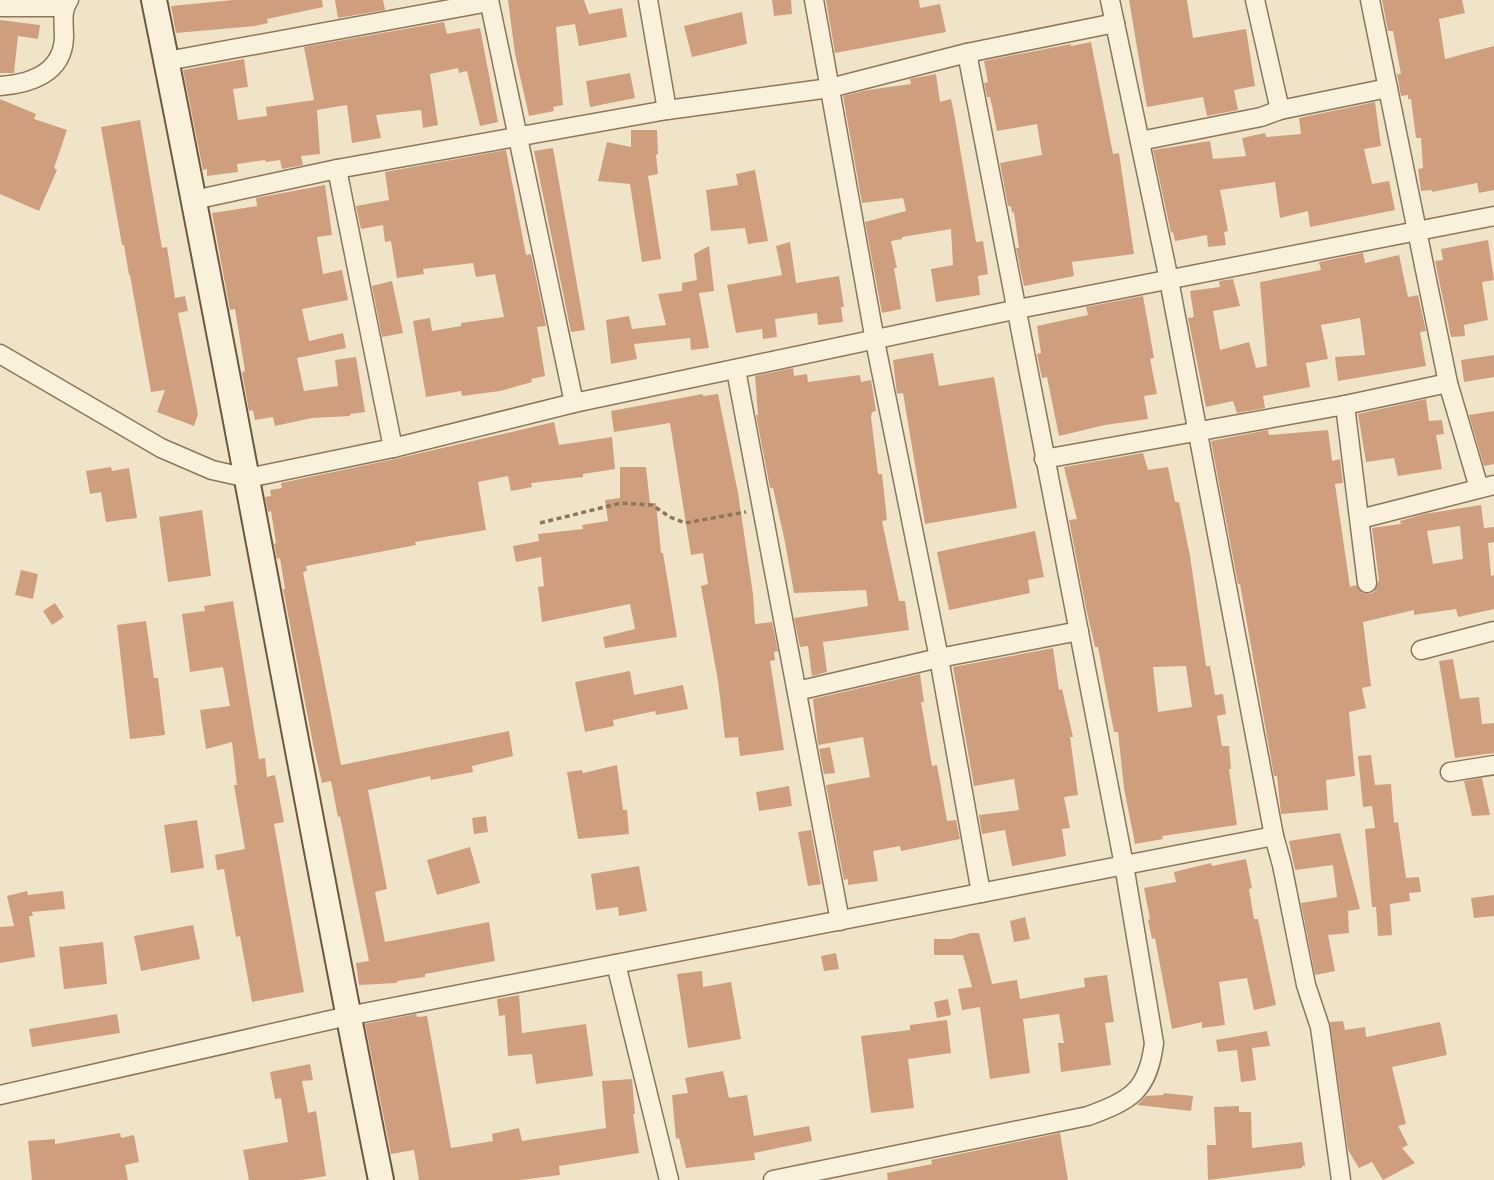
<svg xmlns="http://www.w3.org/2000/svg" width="1494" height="1180" font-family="'Libre Baskerville',serif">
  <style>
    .building { fill: #cf9f7d; fill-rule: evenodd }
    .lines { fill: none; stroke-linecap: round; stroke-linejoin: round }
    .street-casing { stroke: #8d765c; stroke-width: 21 }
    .secondary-casing { stroke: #6f573f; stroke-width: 28 }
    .path { stroke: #8d765c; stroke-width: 3.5; stroke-dasharray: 5 3.5; stroke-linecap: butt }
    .street { stroke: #faf1dc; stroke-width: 18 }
    .secondary { stroke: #faf1dc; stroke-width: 24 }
  </style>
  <rect width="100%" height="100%" fill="#f0e4c8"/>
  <!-- building -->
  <g class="building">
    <polygon points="233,0 322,0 323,7 267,19 268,23 255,26 176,33 171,6"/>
    <polygon points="335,0 383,0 385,10 338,18"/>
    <polygon points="508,0 584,0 589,14 622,8 627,37 579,46 575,24 556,27 563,105 553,107 554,111 529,116 515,54"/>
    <polygon points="772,0 791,0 792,14 774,16"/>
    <polygon points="826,0 919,0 920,8 940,4 946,32 835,53"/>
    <polygon points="1129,0 1187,0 1193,38 1246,29 1255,86 1234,90 1238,110 1207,116 1203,97 1147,107"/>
    <polygon points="1382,0 1462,0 1465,13 1439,19 1445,59 1494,46 1494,190 1479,193 1477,183 1432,192 1432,190 1421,191 1418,169 1423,168 1421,138 1416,138 1411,99 1408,99 1408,95 1401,96 1397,74 1401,74 1393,31 1388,31"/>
    <polygon points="742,12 747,44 692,57 684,26"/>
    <polygon points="0,20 40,25 38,39 18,36 14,73 0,73"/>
    <polygon points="444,22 447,34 480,28 498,122 480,126 467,71 459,73 458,68 430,74 438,125 423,128 421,110 376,115 381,138 352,143 347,105 317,110 320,154 301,156 303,165 282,169 280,160 266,162 265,160 237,164 238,172 207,176 207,169 203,170 183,70 244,59 248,87 233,89 238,120 267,116 266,107 314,100 304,47"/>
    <polygon points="1091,42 1113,154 1119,153 1134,254 1072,262 1074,276 1024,286 1016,248 1019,248 1014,212 1012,213 1011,206 1008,206 1000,163 1042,155 1037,124 997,131 992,106 990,97 987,97 984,83 988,82 984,61 1071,44 1071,46"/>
    <polygon points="630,73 635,98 590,107 586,81"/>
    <polygon points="936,74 940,102 951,99 954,113 976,242 983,241 988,274 978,276 980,295 936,302 931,269 953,265 951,229 902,237 902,239 891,241 897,268 894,268 901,309 882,313 865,222 906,211 903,198 862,203 843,96 868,90 911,84 910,79"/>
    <polygon points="0,99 36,114 34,119 67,130 54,168 57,170 39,211 0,194"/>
    <polygon points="1375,102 1381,146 1364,149 1372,184 1389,181 1395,210 1310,227 1308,211 1280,218 1275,182 1240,187 1220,190 1228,231 1224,232 1226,245 1208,247 1207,235 1175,241 1173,232 1171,233 1153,150 1210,141 1213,159 1246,156 1242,138 1265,133 1266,137 1301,134 1299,118"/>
    <polygon points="140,120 162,248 167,247 175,298 185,296 188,311 178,313 198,414 194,426 157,412 165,390 151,392 130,275 129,275 124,245 122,245 101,127"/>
    <polygon points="631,130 657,130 658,154 656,155 658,174 648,176 661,259 642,262 630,184 598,181 607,142 631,147"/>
    <polygon points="553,148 585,330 571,332 534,151"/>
    <polygon points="506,150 526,255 531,254 546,326 537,327 545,376 531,379 532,382 500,391 462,396 461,391 426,397 413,321 430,318 432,331 461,326 461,323 504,317 495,274 476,277 473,263 423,269 424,274 397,278 391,241 385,242 383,225 361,229 356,206 389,200 385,172"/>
    <polygon points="755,170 768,241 748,244 745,228 711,231 706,190 738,185 736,174"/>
    <polygon points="325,185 332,235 317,237 323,274 342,270 348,300 302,309 309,341 343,333 346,348 297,358 304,391 338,386 335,360 356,357 365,412 350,414 350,416 312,418 275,426 273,417 255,420 253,410 249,411 242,372 245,371 235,309 230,310 212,213 257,206 256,198"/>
    <polygon points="1488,240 1494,280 1482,282 1488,320 1464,325 1465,336 1451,337 1435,261 1443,260 1441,249"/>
    <polygon points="790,242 796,283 839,276 844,307 841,307 843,322 818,325 817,313 775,319 777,337 763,339 762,329 736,333 727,285 782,275 776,246"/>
    <polygon points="709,246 714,291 699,293 709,348 691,350 690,338 634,344 637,359 611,364 606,320 629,316 632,329 666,325 658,294 682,291 682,283 697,280 694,254"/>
    <polygon points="1363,253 1365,263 1399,255 1408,297 1418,295 1426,331 1420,332 1426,366 1338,381 1335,357 1365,355 1360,318 1321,325 1328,359 1306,363 1310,387 1263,396 1265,408 1237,413 1233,401 1206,407 1188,318 1194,317 1190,291 1220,287 1219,281 1233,279 1240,306 1213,311 1220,350 1249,342 1256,368 1267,366 1260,282 1321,270 1319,262"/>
    <polygon points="392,281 403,333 382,337 372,286"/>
    <polygon points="1143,296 1154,358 1150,359 1157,394 1144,396 1148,419 1105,425 1059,436 1047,377 1042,378 1037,354 1041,353 1037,326 1088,315 1086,307"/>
    <polygon points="933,353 939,386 994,377 1017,508 925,524 903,393 897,394 893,360"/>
    <polygon points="1494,355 1494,377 1464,382 1461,360"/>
    <polygon points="793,368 794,376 807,374 808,382 860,375 861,382 871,380 876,411 872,412 871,417 878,474 882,474 887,520 882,521 899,601 905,601 909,630 823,642 827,672 812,676 808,646 800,647 794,618 868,606 866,590 794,593 785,542 773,488 770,488 756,415 758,415 755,376"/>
    <polygon points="703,394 703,396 718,394 738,493 753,594 755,624 772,622 778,651 774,652 775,660 770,661 784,750 740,756 738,737 725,738 718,681 701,586 708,584 703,553 691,555 670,423 614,432 611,411"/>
    <polygon points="1426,399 1429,421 1442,420 1444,434 1436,435 1442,469 1398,476 1394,458 1366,462 1358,414"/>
    <polygon points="1494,411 1494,464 1484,466 1469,415"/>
    <polygon points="554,422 559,445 612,437 615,469 583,474 583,477 531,483 532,487 511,491 508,476 478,482 486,530 415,542 416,545 306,566 307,571 303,572 341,765 509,731 513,756 472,766 473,772 431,780 430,776 368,790 387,889 375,892 385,942 489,922 495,961 425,974 425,977 397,981 397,983 359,985 356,963 369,961 340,816 338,817 331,781 322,783 313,744 283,589 285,589 280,558 277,559 274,544 276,543 271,511 268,512 265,497 271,496 270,490 282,488 281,483 395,459"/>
    <path d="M1268,430L1269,435L1328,430L1332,461L1340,459L1343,483L1335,484L1350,587L1356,585L1362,593L1369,594L1374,592L1379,580L1372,528L1401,524L1400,521L1424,514L1481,505L1484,528L1494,527V542L1488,543L1491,576L1494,575V609L1458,617L1456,609L1414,615V610L1363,622L1371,686L1362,688L1366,708L1349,712L1355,776L1326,780L1328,810L1281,814L1277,776H1274L1240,584H1238L1211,441ZM1460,526L1463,559L1433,564L1427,531Z"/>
    <path d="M1143,453L1148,470L1168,467L1175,502H1179L1190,556L1206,666H1210L1215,695L1223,694L1226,714L1217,716L1222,746H1229L1231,769H1229L1237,825L1162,836L1163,839L1135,844L1124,788L1118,732H1114L1098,647H1095L1086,608L1069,520L1077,519L1064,467ZM1186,666L1192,707L1158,712L1153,667Z"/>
    <polygon points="111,467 112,471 129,468 137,518 106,522 101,492 90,494 86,471"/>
    <polygon points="620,467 646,467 650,504 656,503 661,553 663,553 677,637 605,648 603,637 635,629 630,604 542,622 538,587 544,586 541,557 516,562 513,546 539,541 538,534 583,529 582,525 608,521 605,500 620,498"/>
    <polygon points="202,510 211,576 168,582 159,517"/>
    <polygon points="1035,531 1044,577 1028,580 1030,593 949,610 937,552"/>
    <polygon points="21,570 38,574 33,599 15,595"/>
    <polygon points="233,601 259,759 265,758 267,777 275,775 284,822 274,824 304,992 252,1002 240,936 236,937 224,869 217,870 215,855 245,849 234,785 237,785 232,742 206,749 200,710 230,706 223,667 190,672 182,614 205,611 204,606"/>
    <polygon points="55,603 64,617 52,625 43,611"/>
    <polygon points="146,621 154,678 158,678 165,735 130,739 117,625"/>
    <polygon points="1053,648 1059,690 1062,689 1073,737 1070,737 1078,795 1064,797 1070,828 1062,829 1066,856 1012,866 1005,830 982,834 979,815 1019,810 1014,779 974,786 953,667"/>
    <polygon points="1453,659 1460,699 1479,697 1482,724 1494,723 1494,753 1455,758 1439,661"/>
    <polygon points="630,671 634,695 683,685 688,709 656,715 655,711 613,720 614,726 585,732 575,682"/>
    <polygon points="920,674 924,702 921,702 932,766 937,765 947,821 956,820 960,839 901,851 900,846 873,851 878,881 848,885 848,879 844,880 826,785 870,777 863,737 818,745 813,699"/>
    <polygon points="830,747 835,773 824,774 819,749"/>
    <polygon points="1371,755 1375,785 1391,784 1394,823 1398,822 1406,878 1419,877 1421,892 1409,893 1410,901 1390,904 1392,935 1378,936 1376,907 1372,907 1365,829 1375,828 1372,806 1363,807 1358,756"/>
    <polygon points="617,765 623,810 627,810 629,834 578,839 567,772 582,770 583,773"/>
    <polygon points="1482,778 1490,815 1472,816 1464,781"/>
    <polygon points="789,786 792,806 759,811 756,792"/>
    <polygon points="486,816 488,832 474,834 472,818"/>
    <polygon points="197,820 204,868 171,873 164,825"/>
    <polygon points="811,830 821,884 808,886 798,832"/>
    <polygon points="1340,833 1360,909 1348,911 1349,933 1328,935 1335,971 1315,975 1301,903 1337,897 1333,865 1295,870 1289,841"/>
    <polygon points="470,847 480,883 437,895 427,860"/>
    <polygon points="1246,859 1252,888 1249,889 1254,919 1258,919 1276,1005 1254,1010 1247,978 1219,982 1225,1025 1202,1028 1202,1022 1172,1029 1155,938 1152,939 1148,920 1150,919 1144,888 1176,882 1174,872 1211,863 1212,866"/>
    <polygon points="639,866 647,911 619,916 618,907 596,910 591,874"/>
    <polygon points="27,891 28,895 63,891 65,909 32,912 33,916 29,916 35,957 0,963 0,927 14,926 7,896"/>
    <polygon points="1494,895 1494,916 1474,918 1471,898"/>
    <polygon points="1025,917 1030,939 1014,942 1010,921"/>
    <polygon points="193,925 200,959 141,971 134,936"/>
    <polygon points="971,933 979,933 992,984 1017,980 1020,999 1085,987 1084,978 1107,975 1114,1022 1105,1023 1111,1065 1061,1072 1058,1043 1064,1043 1059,1014 1023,1019 1030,1073 990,1079 980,1007 962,1010 958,989 972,987 963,955 934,955 934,939 951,939"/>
    <polygon points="103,942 107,984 64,989 59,947"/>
    <polygon points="836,953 839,969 824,971 821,956"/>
    <polygon points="702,971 703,987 731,982 741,1039 688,1048 677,974"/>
    <polygon points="519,995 522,1033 586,1024 593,1076 536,1084 532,1054 508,1056 505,1015 499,1016 497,999"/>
    <polygon points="948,999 951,1015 937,1018 934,1002"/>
    <polygon points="117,1014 120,1033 32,1047 29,1029"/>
    <polygon points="416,1014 417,1017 427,1016 451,1148 493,1141 492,1134 519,1128 522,1141 606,1128 602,1081 632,1079 635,1114 633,1114 639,1153 559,1166 560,1175 520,1180 419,1180 414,1150 391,1154 365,1024"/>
    <polygon points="947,1020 951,1053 908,1059 914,1108 871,1113 861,1036 910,1030 910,1025"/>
    <polygon points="1343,1021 1345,1030 1365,1027 1366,1037 1440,1022 1447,1055 1392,1067 1406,1124 1398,1126 1408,1145 1402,1148 1415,1163 1383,1180 1372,1162 1359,1168 1348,1150 1330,1022"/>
    <polygon points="1267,1031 1270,1046 1252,1048 1256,1080 1241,1082 1237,1050 1218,1052 1216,1040"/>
    <polygon points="310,1064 313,1080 302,1081 308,1113 316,1111 326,1176 300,1180 249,1180 243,1150 288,1142 281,1098 275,1099 270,1072"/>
    <polygon points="723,1071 729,1098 747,1095 754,1136 809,1126 812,1141 754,1153 755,1160 686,1168 679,1138 676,1139 672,1095 688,1093 685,1078"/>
    <polygon points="1163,1093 1193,1096 1191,1111 1137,1105 1146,1096 1164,1095"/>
    <polygon points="1239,1106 1239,1112 1251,1112 1252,1148 1302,1142 1305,1166 1302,1166 1302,1168 1208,1180 1207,1145 1216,1145 1214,1107"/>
    <polygon points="120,1133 121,1138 134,1135 139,1162 125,1165 128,1180 32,1180 28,1141 55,1139 55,1144"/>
    <polygon points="1060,1133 1068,1180 888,1180 887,1173 932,1164 931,1160"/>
  </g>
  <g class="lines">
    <defs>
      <g id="street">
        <polyline points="489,0 574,403"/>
        <polyline points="648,0 667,110"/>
        <polyline points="814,0 875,341 939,658 981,893"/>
        <polyline points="1110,0 1169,280 1274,836 1282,865 1306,985 1320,1027 1341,1180"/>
        <polyline points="1255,0 1280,110"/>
        <polyline points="1370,0 1448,383 1479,488"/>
        <polyline points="0,7 64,7"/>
        <polyline points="167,61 489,2"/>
        <path d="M0,86C29,84 63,74 64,37C64,24 61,10 69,0"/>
        <polyline points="1140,141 1261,117 1280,110 1388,88"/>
        <polyline points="337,169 393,448"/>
        <polyline points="194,200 337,169 667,110 830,88 967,53 1115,23"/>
        <polyline points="0,354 161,448 212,470 248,478 393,448 574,403 1018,309 1494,216"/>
        <polyline points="736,370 840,921"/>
        <polyline points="1345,405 1367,583"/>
        <polyline points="1044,459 1345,405 1448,383"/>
        <polyline points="1360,519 1494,485"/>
        <polyline points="1421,650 1494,631"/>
        <polyline points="797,691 939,658 1079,631"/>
        <polyline points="1450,772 1494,765"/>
        <polyline points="616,964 669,1180"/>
        <polyline points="0,1095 348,1016 1274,836"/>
        <path d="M773,1180L1088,1116C1131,1100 1148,1091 1154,1043L1124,865L967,53"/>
      </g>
      <path id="secondary" d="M154,0C234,393 302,788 381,1180"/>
    </defs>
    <!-- street casing -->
    <use href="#street" class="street-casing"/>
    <!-- secondary casing -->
    <use href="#secondary" class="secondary-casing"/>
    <!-- path -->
    <polyline class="path" points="540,523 621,503 652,505 670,517 685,523 746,512"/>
    <!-- street -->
    <use href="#street" class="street"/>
    <!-- secondary -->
    <use href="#secondary" class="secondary"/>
  </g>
</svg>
